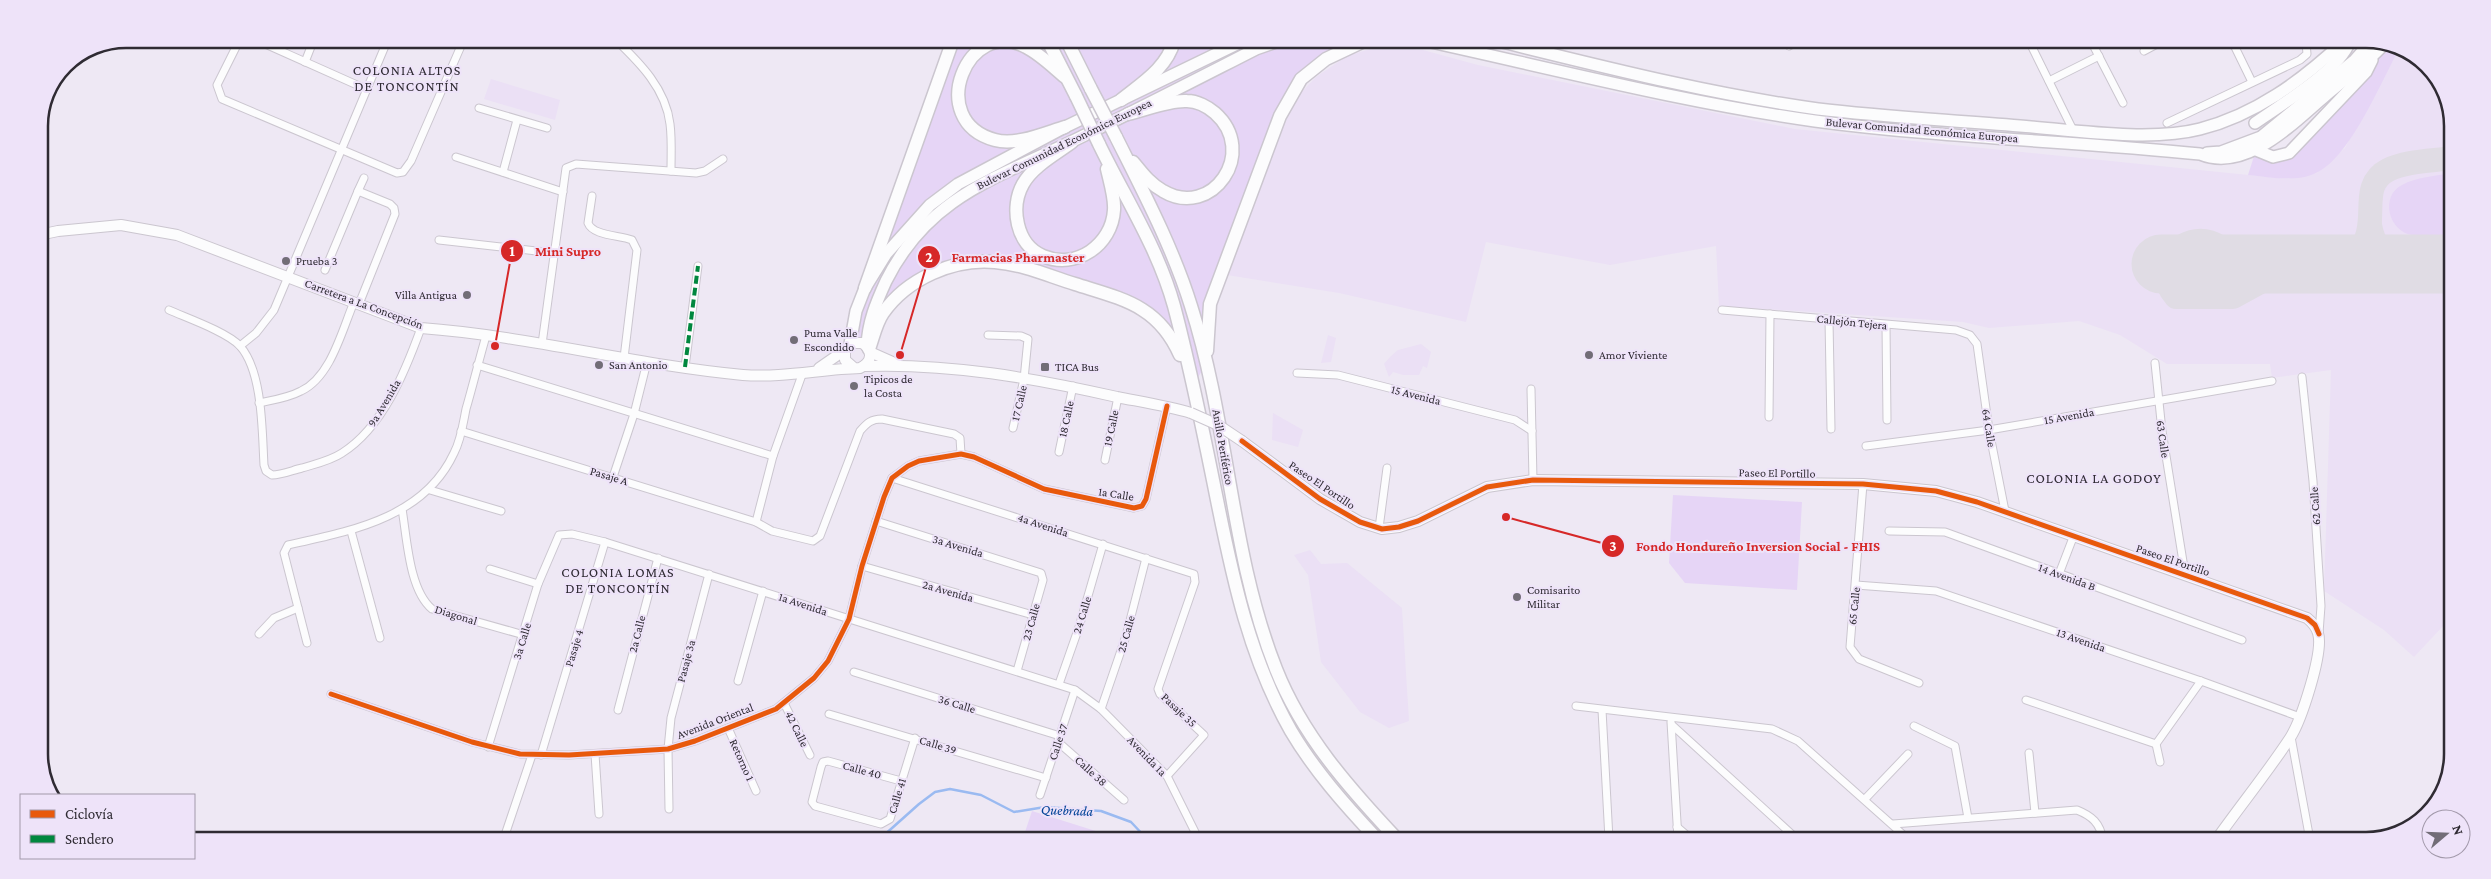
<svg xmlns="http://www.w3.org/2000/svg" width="2491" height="879" font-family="'Crimson Pro',serif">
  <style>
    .built { fill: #ebe0f5 }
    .green { fill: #e6d5f6 }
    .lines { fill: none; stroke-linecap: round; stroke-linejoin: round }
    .stream { stroke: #9abaf1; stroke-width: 2.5 }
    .taxiway { stroke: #e0dce4; stroke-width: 24 }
    .runway { stroke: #e0dce4; stroke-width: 59 }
    .street-casing { stroke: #cbc6cf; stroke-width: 9 }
    .secondary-casing { stroke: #cbc6cf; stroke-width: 12 }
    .primary-casing { stroke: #cbc6cf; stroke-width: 14 }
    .highway-casing { stroke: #cbc6cf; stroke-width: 15 }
    .street { stroke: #fcfcfd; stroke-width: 7 }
    .secondary { stroke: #fcfcfd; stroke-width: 10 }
    .primary { stroke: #fcfcfd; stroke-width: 11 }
    .highway { stroke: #fcfcfd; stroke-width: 12 }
    .secondary-bridge-casing { stroke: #cbc6cf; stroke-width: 12; stroke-linecap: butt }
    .highway-bridge-casing { stroke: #cbc6cf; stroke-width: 15; stroke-linecap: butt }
    .secondary-bridge { stroke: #fcfcfd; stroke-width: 10 }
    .highway-bridge { stroke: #fcfcfd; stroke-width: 12 }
    .quiet { stroke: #00873e; stroke-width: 4; stroke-dasharray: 8 4; stroke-linecap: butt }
    .cycleway-casing { stroke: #eee3f9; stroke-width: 8 }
    .cycleway { stroke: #e8590c; stroke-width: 5 }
    .poi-dot { fill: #726d77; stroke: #eee3f9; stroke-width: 2 }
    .labels { text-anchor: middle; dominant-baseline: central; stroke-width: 4; stroke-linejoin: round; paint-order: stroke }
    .street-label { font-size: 12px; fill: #2f2b33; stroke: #eee3f9 }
    .poi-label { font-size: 12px; fill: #2f2b33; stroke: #eee3f9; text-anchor: start }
    .neighbourhood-label { font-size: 14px; letter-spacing: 1px; fill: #2f2b33; stroke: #eee3f9 }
    .water-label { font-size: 14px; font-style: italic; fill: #004396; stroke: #eee3f9 }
    .rim { fill: none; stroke: #2f2b33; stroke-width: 2.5 }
    .leader { fill: none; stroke: #d62828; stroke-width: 2 }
    .callout-dot { fill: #d62828; stroke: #eee3f9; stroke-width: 2 }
    .mark-label { font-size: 15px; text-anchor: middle; font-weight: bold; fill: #fff }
    .callout-label { font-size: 14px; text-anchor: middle; font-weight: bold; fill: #d62828; stroke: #eee3f9; stroke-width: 4; stroke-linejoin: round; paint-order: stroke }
  </style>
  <rect width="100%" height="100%" fill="#eee8f4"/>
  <!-- built -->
  <g class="built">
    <polygon points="1380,46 1423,50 1478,65 1795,129 2288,179 2317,173 2345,148 2399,48 2434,73 2452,120 2449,624 2445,624 2414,657 2384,630 2324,591 2331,370 2272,378 2270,364 2167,364 2120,335 2079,321 1989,328 1963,322 1719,306 1716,246 1610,265 1486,242 1466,322 1339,293 1227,275 1276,142 1298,96 1316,77 1347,56"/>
    <polygon points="491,79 560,100 555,120 484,99"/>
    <polygon points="1328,335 1336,338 1331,362 1321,363"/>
    <polygon points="1421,344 1431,352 1427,368 1423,366 1419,375 1403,375 1393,372 1389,377 1384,364 1390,357 1398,350"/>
    <polygon points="1273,413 1303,430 1298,447 1272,440"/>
    <polygon points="1310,550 1321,564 1347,563 1402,608 1409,721 1389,728 1360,712 1321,662 1308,575 1294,555"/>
  </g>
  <!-- green -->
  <g class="green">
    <polygon points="953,40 1364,41 1302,79 1210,304 1207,363 1193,385 1172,338 1122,299 975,261 905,290 867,346 856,342 856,311"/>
    <path d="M2385,43L2399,49C2381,82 2350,158 2316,173C2294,183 2270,177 2248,175L2256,150L2280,157Z"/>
    <path d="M2452,173L2451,235C2439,235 2424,237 2412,235C2388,231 2380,196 2402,185C2416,177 2436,176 2452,173Z"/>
    <polygon points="1673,495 1802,502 1797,590 1685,583 1669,563"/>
    <polygon points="1032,811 1118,838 1023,838"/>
  </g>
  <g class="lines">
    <!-- stream -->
    <polyline class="stream" points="882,837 919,804 935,792 950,789 981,795 1014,812 1045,807 1101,811 1131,822 1146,838"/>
    <!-- taxiway -->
    <g class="taxiway">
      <path d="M2370,225C2374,249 2385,257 2407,264"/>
      <path d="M2231,264C2214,215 2139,253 2176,297H2233L2293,264"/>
      <path d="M2335,264C2397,243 2349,190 2388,170C2406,161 2432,161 2452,158"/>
    </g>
    <!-- runway -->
    <polyline class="runway" points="2161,264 2451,264"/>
    <defs>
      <g id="street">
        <polyline points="240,39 217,85 222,99 397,173 403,172 411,161 464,39"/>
        <polyline points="254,39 366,89"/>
        <path d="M616,40C640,63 666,89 670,124C672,139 671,155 671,171"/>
        <polyline points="2030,43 2073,130"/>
        <polyline points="2092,43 2123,103"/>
        <polyline points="2233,43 2252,82"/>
        <polyline points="1789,46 1796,42"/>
        <polyline points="2144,51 2159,43"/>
        <polyline points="305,62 314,39"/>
        <polyline points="2049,81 2099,56"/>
        <polyline points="479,108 547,128"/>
        <polyline points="2167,123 2300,60 2307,54 2306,43"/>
        <polyline points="456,157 563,192"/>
        <polyline points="503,172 517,120"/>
        <polyline points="358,191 364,178"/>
        <path d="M592,196L588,223C593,236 620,235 632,240L637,250L624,358"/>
        <polyline points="439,240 554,253"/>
        <polyline points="325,270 358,191 390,204 394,208 395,214 359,304"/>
        <path d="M169,310C187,318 227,332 240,346C263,372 262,432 264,465L266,471L272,475C282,475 293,470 302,468C315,464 330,461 342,453C383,427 405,372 421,328"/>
        <polyline points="1722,310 1956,330 1970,335 1977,344 1989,430 2005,511"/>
        <polyline points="1829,320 1831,429"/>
        <polyline points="1886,325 1887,420"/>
        <polyline points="988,335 1021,336 1028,339 1024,379 1013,428"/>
        <polyline points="542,344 566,168 576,164 696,173 705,171 723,159"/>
        <polyline points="240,346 256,333 274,310 388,39"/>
        <polyline points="2155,363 2162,431 2185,574"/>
        <polyline points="477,365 773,456"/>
        <polyline points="685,367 698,266"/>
        <polyline points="1297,373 1338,375 1515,420 1532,431"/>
        <polyline points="2302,377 2313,481 2321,606 2319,633"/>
        <polyline points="1531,389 1533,480"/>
        <path d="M259,403C273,400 288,398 301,391C331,377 342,330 354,302"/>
        <polyline points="1769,417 1770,314"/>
        <path d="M461,431L756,522L772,531L813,541L820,536L860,431C867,423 871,419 882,419L954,434L960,438L961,454"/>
        <polyline points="1866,446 1989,430 2272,381"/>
        <polyline points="1059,452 1073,386"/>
        <polyline points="1105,460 1118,397"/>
        <polyline points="613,477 634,414 647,362"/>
        <polyline points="892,478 1194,574 1195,582 1158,689 1160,694 1204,735 1167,776"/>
        <polyline points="1863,484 1850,647 1859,659 1919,683"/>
        <polyline points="430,490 501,511"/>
        <path d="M402,509C407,538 409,590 432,609L524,635"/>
        <polyline points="876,521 1041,573 1043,580 1017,671"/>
        <polyline points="756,522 773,456 803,372"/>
        <polyline points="1379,528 1387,468"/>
        <polyline points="351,531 380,638"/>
        <polyline points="1889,531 1945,532 2242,640"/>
        <polyline points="862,566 1033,615"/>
        <polyline points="490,569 538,584"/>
        <polyline points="2059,574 2074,535"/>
        <polyline points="1856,585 1936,591 2201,681 2300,717"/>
        <polyline points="259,634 274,618 298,608"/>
        <path d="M307,643L284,553L288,545C351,531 424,518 454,453C461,440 463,424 466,409C473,385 479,360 486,336"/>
        <polyline points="854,672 1060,736"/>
        <polyline points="738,681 763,591"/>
        <polyline points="1059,684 1079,627 1103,544"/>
        <polyline points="331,694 472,742 520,754 569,755 668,749 695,741 776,709 814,678 828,661 849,619 862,566 884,497 892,478 908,466 919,461 961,454 974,457 1044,489 1134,508 1142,506 1146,499 1167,406"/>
        <polyline points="2026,700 2156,744 2201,681"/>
        <polyline points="784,703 810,755"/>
        <polyline points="1576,706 1772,729 1798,741 1908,839"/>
        <polyline points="1101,709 1126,636 1146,558"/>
        <polyline points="618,710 658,558"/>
        <polyline points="1602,710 1609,839"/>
        <polyline points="829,714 1046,778"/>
        <polyline points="1671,722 1678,839"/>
        <polyline points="1672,725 1797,839"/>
        <polyline points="1914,726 1955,746 1968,818"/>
        <polyline points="728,728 756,791"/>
        <polyline points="2291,737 2310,840"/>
        <polyline points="1058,742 1124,800"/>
        <polyline points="2156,744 2160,762"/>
        <polyline points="488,747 538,584 559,535 572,534 605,542 1075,690 1101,709 1167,776 1198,838"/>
        <polyline points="2029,753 2035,813"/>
        <polyline points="595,754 599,814"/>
        <polyline points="541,755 605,542"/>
        <polyline points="901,781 828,761 823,762 821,767 812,802 815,806 881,824 890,819 915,738"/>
        <polyline points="1040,795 1075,690"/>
        <polyline points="1865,799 1908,754"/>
        <polyline points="669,809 668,749 671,718 709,574"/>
        <path d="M1893,824L2077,810C2092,816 2100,823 2103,840"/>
        <polyline points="1677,827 1691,839"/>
        <polyline points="506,832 532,755"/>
      </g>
      <g id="secondary">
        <path d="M39,235L58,231L121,225L177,235L421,328C529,336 635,365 743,375C782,378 822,369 860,368C873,362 873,350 862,343H852L845,350V360L853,367"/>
        <polyline points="870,352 897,364"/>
        <path d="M864,366C950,363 1033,378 1117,397C1142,402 1167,406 1191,413"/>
        <polyline points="819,368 845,350"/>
        <path d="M1242,441L1320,499L1360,522L1382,529L1399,527L1418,521L1487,487L1533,480L1863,484L1936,491L1977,502L2307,618C2312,622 2316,626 2318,633C2324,652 2301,721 2290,738C2267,773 2240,806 2216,840"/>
      </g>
      <g id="primary">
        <path d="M1426,41C1554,69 1686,103 1815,121C1943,138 2072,141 2200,154C2246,173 2293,123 2325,96C2345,79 2367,63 2385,43"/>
        <path d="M1498,41C1604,67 1709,94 1818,109C1884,117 1952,120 2020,126C2072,130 2150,142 2200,129C2255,115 2301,81 2342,43"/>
        <path d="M2255,123C2279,106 2339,70 2349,43"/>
        <polyline points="2256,150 2273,157 2289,153 2366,72 2372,60"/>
        <polyline points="2207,153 2221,152 2261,137 2355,60 2370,43"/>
        <polyline points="850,344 856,311 865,288 886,254 930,205 958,184 1065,127 1243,41"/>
        <path d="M867,346C868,322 876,303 886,281C930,193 1003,176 1083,136C1141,108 1199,78 1256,49L1279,41"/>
      </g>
      <g id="highway">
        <polyline points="1048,41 1076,96"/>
        <polyline points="1067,41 1091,89"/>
        <path d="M1121,100C1142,83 1167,68 1174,41"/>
        <path d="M1128,114C1146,110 1168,100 1187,101C1197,101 1208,107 1215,113C1259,152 1212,220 1163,191C1150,184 1142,173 1133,162"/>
        <path d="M1065,127C1045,133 1016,146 995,140C924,121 968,15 1026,47C1040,54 1053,67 1065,77"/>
        <path d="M1116,137C1143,191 1173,248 1191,306C1229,425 1230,553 1276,669C1302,735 1349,788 1396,838"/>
        <path d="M1072,142C1056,154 1033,166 1023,184C1010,207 1016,245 1043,256C1076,270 1112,245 1114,210C1115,198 1110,182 1107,169"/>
        <path d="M1099,144C1125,198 1158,248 1174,306C1191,370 1204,435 1217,500C1233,580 1250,659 1291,731C1314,770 1345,805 1376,838"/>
        <polyline points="865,288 953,40"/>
        <path d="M869,349C873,338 876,323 883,313C907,279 953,258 995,262C1022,264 1049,276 1075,284C1122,299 1158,305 1180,355"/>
        <polyline points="1207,351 1210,304 1280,116 1301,79 1326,59 1364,41"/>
      </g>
    </defs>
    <!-- street casing -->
    <use href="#street" class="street-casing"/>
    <!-- secondary casing -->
    <use href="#secondary" class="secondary-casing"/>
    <!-- primary casing -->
    <use href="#primary" class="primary-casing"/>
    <!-- highway casing -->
    <use href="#highway" class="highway-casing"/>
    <!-- street -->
    <use href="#street" class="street"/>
    <!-- secondary -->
    <use href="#secondary" class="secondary"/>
    <!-- primary -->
    <use href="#primary" class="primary"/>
    <!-- highway -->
    <use href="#highway" class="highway"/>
    <defs>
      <polyline id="secondary-bridge" points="1191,413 1218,425 1242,441"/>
      <g id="highway-bridge">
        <polyline points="1091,89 1116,137"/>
        <polyline points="1076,96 1099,144"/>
      </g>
    </defs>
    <!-- secondary-bridge casing -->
    <use href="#secondary-bridge" class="secondary-bridge-casing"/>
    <!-- highway-bridge casing -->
    <use href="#highway-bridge" class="highway-bridge-casing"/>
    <!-- secondary-bridge -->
    <use href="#secondary-bridge" class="secondary-bridge"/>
    <!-- highway-bridge -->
    <use href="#highway-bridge" class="highway-bridge"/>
    <!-- quiet -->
    <polyline class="quiet" points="685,367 698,266"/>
    <defs>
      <g id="cycleway">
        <polyline points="1242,441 1320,499 1360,522 1382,529 1399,527 1418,521 1487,487 1533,480 1863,484 1936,491 1977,502 2307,618 2315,625 2319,634"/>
        <polyline points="331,694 472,742 520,754 569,755 668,749 695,741 776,709 814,678 828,661 849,619 862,566 884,497 892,478 908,466 919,461 961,454 974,457 1044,489 1134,508 1142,506 1146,499 1167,406"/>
      </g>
    </defs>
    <!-- cycleway casing -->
    <use href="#cycleway" class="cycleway-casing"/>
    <!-- cycleway -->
    <use href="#cycleway" class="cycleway"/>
  </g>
  <!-- markers -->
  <g class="poi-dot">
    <circle cx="286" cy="261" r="5"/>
    <circle cx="467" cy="295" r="5"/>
    <circle cx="794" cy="340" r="5"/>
    <circle cx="1589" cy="355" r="5"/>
    <circle cx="599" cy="365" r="5"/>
    <rect x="1040" y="362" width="10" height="10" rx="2.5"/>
    <circle cx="854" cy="386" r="5"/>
    <circle cx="1517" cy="597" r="5"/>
  </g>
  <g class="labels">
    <!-- street labels -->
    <g class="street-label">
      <text transform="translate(1922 130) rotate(5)">Bulevar Comunidad Económica Europea</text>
      <text transform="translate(1064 144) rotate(-26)">Bulevar Comunidad Económica Europea</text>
      <text transform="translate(364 304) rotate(20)">Carretera a La Concepción</text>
      <text transform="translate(1852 322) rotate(6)">Callejón Tejera</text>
      <text transform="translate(1416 395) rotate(14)">15 Avenida</text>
      <text transform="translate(384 403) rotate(-59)">9a Avenida</text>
      <text transform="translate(1019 403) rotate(-77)">17 Calle</text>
      <text transform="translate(2069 416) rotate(-10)">15 Avenida</text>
      <text transform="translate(1066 419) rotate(-78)">18 Calle</text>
      <text transform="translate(1111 428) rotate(-78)">19 Calle</text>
      <text transform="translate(1989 428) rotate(81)">64 Calle</text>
      <text transform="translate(2163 439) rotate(82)">63 Calle</text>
      <text transform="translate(1223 447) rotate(80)">Anillo Periférico</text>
      <text transform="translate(1777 473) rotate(1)">Paseo El Portillo</text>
      <text transform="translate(609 476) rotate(17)">Pasaje A</text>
      <text transform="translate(1322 485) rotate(34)">Paseo El Portillo</text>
      <text transform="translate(1116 494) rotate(9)">1a Calle</text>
      <text transform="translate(2315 506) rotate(-94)">62 Calle</text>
      <text transform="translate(1043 525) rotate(18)">4a Avenida</text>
      <text transform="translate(958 546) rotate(17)">3a Avenida</text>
      <text transform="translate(2173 560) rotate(19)">Paseo El Portillo</text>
      <text transform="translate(2067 577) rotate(20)">14 Avenida B</text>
      <text transform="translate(948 591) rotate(16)">2a Avenida</text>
      <text transform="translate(803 604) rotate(18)">1a Avenida</text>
      <text transform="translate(1854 606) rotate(-84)">65 Calle</text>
      <text transform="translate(456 615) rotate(17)">Diagonal</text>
      <text transform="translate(1082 615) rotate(-73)">24 Calle</text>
      <text transform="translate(1031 622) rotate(-74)">23 Calle</text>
      <text transform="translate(637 634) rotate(-76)">2a Calle</text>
      <text transform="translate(1126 634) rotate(-74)">25 Calle</text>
      <text transform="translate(2081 640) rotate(19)">13 Avenida</text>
      <text transform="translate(522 641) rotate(-73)">3a Calle</text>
      <text transform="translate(574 648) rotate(-73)">Pasaje 4</text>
      <text transform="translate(686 661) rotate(-75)">Pasaje 3a</text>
      <text transform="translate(957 704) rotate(17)">36 Calle</text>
      <text transform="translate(1179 710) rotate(43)">Pasaje 35</text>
      <text transform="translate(715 721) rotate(-21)">Avenida Oriental</text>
      <text transform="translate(797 729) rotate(64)">42 Calle</text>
      <text transform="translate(1058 742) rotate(-72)">Calle 37</text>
      <text transform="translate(938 745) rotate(17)">Calle 39</text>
      <text transform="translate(1147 756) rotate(46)">Avenida 1a</text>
      <text transform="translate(742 760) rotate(66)">Retorno 1</text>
      <text transform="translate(862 770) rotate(15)">Calle 40</text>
      <text transform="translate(1091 771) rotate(42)">Calle 38</text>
      <text transform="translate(897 796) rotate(-73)">Calle 41</text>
    </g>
    <!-- poi labels -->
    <g class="poi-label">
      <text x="296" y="261">Prueba 3</text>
      <text x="457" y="295" text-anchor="end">Villa Antigua</text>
      <text x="804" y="333">Puma Valle<tspan x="804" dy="14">Escondido</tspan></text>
      <text x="1599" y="355">Amor Viviente</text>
      <text x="609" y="365">San Antonio</text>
      <text x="1055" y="367">TICA Bus</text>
      <text x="864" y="379">Tipicos de<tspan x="864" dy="14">la Costa</tspan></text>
      <text x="1527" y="590">Comisarito<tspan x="1527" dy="14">Militar</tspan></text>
    </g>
    <!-- neighbourhood labels -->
    <g class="neighbourhood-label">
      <text x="407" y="70">COLONIA ALTOS<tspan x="407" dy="16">DE TONCONTÍN</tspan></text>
      <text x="2094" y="478">COLONIA LA GODOY</text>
      <text x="618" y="572">COLONIA LOMAS<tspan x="618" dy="16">DE TONCONTÍN</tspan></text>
    </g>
    <!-- water labels -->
    <g class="water-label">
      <text transform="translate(1067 810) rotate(2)">Quebrada</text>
    </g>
  </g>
  <!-- crop -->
  <path d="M0 0H2491V879H0ZM126 48H2366A78 78 0 0 1 2444 126V754A78 78 0 0 1 2366 832H126A78 78 0 0 1 48 754V126A78 78 0 0 1 126 48Z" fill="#eee3f9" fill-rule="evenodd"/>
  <path class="rim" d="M126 48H2366A78 78 0 0 1 2444 126V754A78 78 0 0 1 2366 832H126A78 78 0 0 1 48 754V126A78 78 0 0 1 126 48Z"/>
  <!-- callouts -->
  <path class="leader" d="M495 346L512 251M900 355L929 257M1506 517L1613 546"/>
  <g class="callout-dot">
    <circle cx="495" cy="346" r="5"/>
    <circle cx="900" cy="355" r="5"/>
    <circle cx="1506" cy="517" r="5"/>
    <circle cx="512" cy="251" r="12"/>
    <circle cx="929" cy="257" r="12"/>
    <circle cx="1613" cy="546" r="12"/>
  </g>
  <g class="mark-label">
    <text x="512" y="256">1</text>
    <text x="929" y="262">2</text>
    <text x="1613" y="551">3</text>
  </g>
  <g class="callout-label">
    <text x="568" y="256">Mini Supro</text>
    <text x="1018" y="262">Farmacias Pharmaster</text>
    <text x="1758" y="551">Fondo Hondureño Inversion Social - FHIS</text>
  </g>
  <!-- legend -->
  <rect x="20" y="794" width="175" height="65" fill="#eee3f9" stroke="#a299aa"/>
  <rect x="30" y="810" width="25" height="8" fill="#e8590c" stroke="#a299aa"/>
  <text x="65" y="819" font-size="15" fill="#2f2b33">Ciclovía</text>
  <rect x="30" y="835" width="25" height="8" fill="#00873e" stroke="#a299aa"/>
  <text x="65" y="844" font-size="15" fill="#2f2b33">Sendero</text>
  <!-- north arrow -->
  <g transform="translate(2446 834) rotate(71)"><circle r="24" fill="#eee3f9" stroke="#a299aa"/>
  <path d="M0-4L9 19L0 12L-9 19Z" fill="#726d77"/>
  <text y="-8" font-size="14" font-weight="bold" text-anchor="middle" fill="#2f2b33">N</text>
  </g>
</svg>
